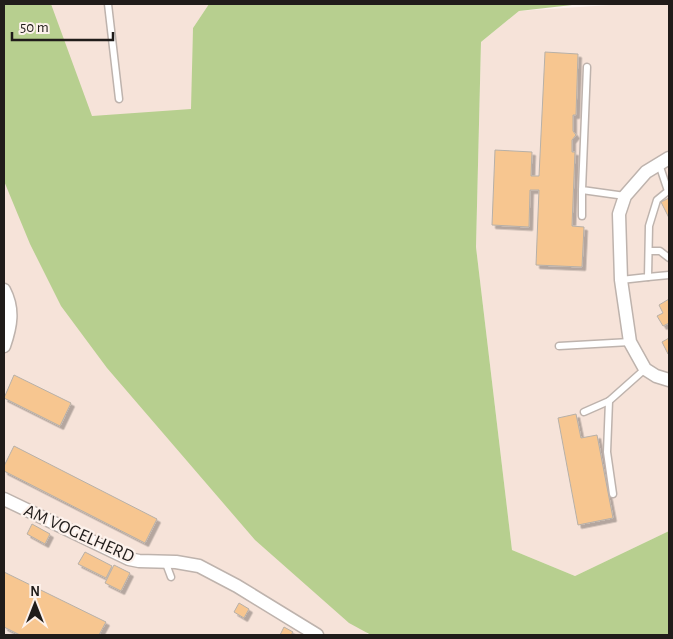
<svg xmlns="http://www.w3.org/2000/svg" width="673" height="639" font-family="'Alegreya Sans',sans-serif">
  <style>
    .built { fill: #f6e3d9 }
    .forest { fill: #b7cf8f }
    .building { fill: #f7c690; stroke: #b7b0a8; filter: url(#shadow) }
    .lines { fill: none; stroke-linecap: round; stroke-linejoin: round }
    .service-casing { stroke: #beb3ad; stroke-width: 9 }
    .minor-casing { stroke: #beb3ad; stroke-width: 15 }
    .service { stroke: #fff; stroke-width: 6 }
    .minor { stroke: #fff; stroke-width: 12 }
    .labels { text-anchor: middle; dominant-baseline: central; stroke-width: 4.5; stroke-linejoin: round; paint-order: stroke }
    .street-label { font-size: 18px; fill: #201c1a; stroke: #fcf1eb }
  </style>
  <defs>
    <filter id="shadow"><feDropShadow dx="3.5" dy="3.5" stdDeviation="0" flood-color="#0004"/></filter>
  </defs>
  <rect width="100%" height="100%" fill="#fcf1eb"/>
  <!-- built -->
  <g class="built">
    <polygon points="4,4 209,4 193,28 190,334 368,635 4,635"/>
    <polygon points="625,4 669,4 669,531 575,576 512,550 476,247 481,42 519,11"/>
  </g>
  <!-- forest -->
  <polygon class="forest" points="4,4 51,4 92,116 191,109 193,28 209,4 581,4 519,11 481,42 476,247 512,550 575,576 669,531 669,635 371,635 349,623 255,540 107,368 61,306 30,244 4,181"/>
  <!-- building -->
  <g class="building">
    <polygon points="545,52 578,54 576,115 573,115 573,131 576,135 572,140 572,152 575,152 572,226 584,227 582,267 536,265 539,190 530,190 529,227 492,225 495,150 532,152 531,176 539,176"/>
    <polygon points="669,198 669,218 661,202"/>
    <polygon points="669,299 669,324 669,323 663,326 657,316 663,313 659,305"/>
    <polygon points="669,338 669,353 668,354 662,342"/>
    <polygon points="14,375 71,403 60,426 4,398"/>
    <polygon points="576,414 581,438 597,435 613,518 578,525 558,418"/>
    <polygon points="14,446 157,519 145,543 4,471 4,466"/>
    <polygon points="32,524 50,534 45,544 27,534"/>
    <polygon points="85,552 112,566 106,578 78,564"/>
    <polygon points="114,565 130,573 121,591 105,583"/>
    <polygon points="4,572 106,622 99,635 20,635 4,627"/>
    <polygon points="239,603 249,609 244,618 234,612"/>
    <polygon points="284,627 293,632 291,635 280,635"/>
  </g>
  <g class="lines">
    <defs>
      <g id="service">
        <polyline points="108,4 119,99"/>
        <polyline points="587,67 582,190 625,196"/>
        <polyline points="582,216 582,190"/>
        <polyline points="649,251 660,251 669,258"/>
        <polyline points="648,277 669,275"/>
        <polyline points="621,280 648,277 649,226 657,200 668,191 659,164"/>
        <polyline points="559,346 630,342"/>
        <polyline points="584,412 609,401"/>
        <polyline points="613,494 607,452 609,401 645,369"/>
        <polyline points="165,561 171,577"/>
      </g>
      <g id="minor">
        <polyline points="669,158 646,172 625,196 619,214 621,280 630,342 645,369 656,376 669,380"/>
        <path d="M4,290C14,309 11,326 4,346"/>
        <polyline points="4,499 129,559 139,561 176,562 199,566 237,586 317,635"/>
      </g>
    </defs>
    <!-- service casing -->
    <use href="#service" class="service-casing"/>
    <!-- minor casing -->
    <use href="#minor" class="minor-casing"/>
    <!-- service -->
    <use href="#service" class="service"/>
    <!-- minor -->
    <use href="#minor" class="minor"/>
  </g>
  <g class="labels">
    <!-- street labels -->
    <g class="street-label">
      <text transform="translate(79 534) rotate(24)">AM VOGELHERD</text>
    </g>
  </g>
  <!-- border -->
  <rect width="673" height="639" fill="none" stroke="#201c1a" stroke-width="10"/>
  <!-- north arrow -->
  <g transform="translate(35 604)" stroke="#fcf1eb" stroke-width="4" paint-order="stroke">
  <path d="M0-4L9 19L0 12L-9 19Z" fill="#201c1a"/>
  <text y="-8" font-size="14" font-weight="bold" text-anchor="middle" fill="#201c1a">N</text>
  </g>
  <!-- scale -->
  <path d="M12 32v8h101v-8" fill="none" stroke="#201c1a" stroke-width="2.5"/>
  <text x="20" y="32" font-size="15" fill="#201c1a" stroke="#fcf1eb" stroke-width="4" paint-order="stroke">50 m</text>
</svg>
